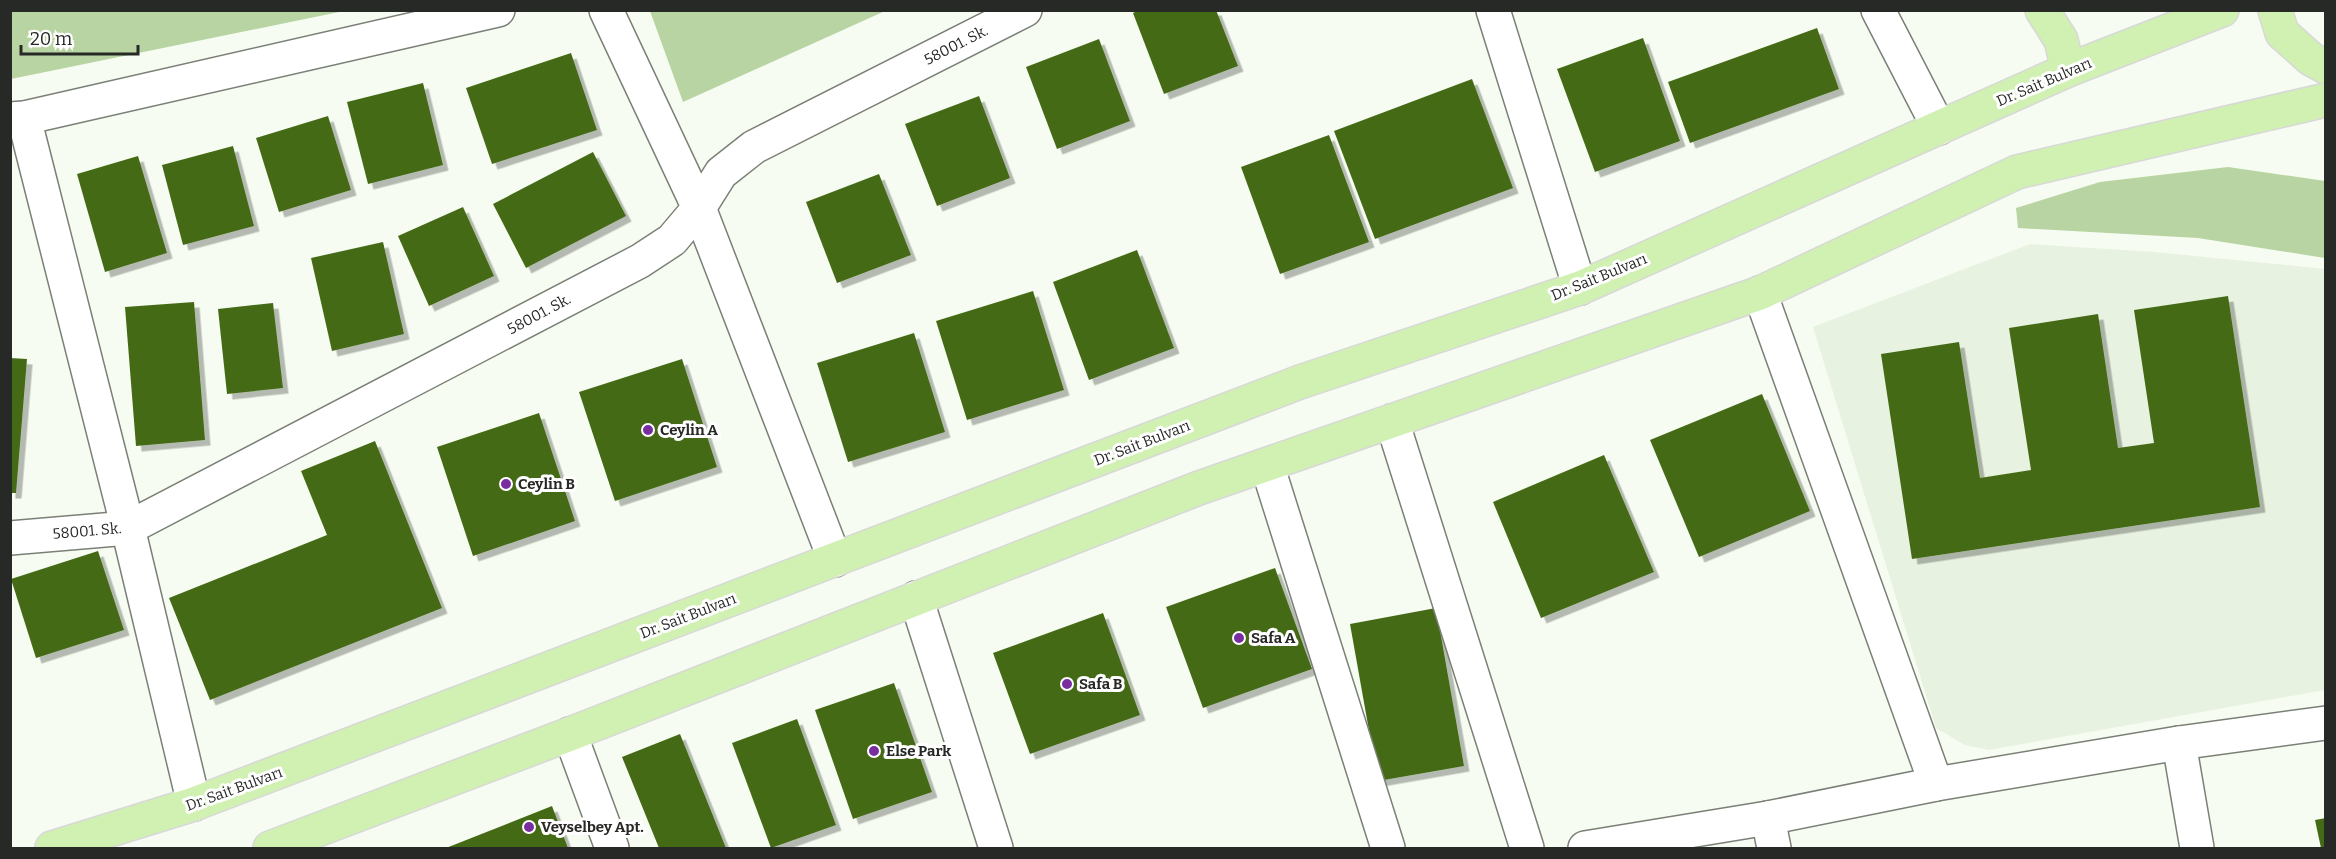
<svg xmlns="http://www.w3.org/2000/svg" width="2336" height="859" font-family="Bitter,serif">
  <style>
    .built { fill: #e8f2e1 }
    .green { fill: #b8d4a2 }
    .building { fill: #456b18; filter: url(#shadow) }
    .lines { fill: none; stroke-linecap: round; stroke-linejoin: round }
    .minor-casing { stroke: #7b8077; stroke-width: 36 }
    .major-casing { stroke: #d8d8d8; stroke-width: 36 }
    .minor { stroke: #fff; stroke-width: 33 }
    .major { stroke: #d0f1b2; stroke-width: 33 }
    .poi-dot { fill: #792ea0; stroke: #fff; stroke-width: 2 }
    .labels { text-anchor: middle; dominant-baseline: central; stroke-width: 6; stroke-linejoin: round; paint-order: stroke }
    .street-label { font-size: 15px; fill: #272926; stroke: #fff }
    .poi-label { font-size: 15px; font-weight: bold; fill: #272926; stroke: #fff; text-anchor: start }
  </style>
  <defs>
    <filter id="shadow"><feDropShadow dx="5.5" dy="5.5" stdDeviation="0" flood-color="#0004"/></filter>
  </defs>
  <rect width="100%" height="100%" fill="#f6fcf1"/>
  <!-- built -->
  <polygon class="built" points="2030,244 2154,252 2325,269 2325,690 1989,750 1965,745 1936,728 1813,327"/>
  <!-- green -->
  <g class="green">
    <polygon points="11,10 344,10 344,11 11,79"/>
    <polygon points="650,11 650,10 885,11 683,102"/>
    <polygon points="2228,167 2325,181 2325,258 2198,238 2018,228 2016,208 2100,182"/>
  </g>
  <!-- building -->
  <g class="building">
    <polygon points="1139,10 1216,10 1238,66 1164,94 1133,13"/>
    <polygon points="1817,28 1839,89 1690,143 1668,82"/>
    <polygon points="1643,38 1680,141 1595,172 1557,69"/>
    <polygon points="1099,39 1130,121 1057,149 1026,67"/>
    <polygon points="571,53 597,130 492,164 466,88"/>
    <polygon points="1472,79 1513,188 1375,239 1334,131"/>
    <polygon points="423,83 443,165 368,184 347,102"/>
    <polygon points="979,96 1010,178 937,206 905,124"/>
    <polygon points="328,116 351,190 279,212 256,138"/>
    <polygon points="1329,135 1369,242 1280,274 1241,167"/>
    <polygon points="233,146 254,226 183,245 162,165"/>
    <polygon points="593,152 626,216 526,268 493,204"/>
    <polygon points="138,156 167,253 105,272 77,174"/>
    <polygon points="879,174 911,255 837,283 806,202"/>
    <polygon points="463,207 494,276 429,306 398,236"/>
    <polygon points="383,242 404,334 332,351 311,258"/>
    <polygon points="1137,250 1174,348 1089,380 1053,282"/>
    <polygon points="1033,291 1064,390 967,420 936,321"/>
    <polygon points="2228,296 2260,507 1912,559 1881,354 1959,342 1980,478 2031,470 2009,328 2098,314 2118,448 2154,443 2134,310"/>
    <polygon points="194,302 205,440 136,446 125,307"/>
    <polygon points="273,303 283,388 227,394 218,309"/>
    <polygon points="914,333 945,432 848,462 817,363"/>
    <polygon points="10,358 27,359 16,493 10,493"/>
    <polygon points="682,359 717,467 615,501 579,392"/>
    <polygon points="1762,394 1810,511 1699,557 1650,440"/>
    <polygon points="539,413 575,521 473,556 437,447"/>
    <polygon points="375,441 442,608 210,700 169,598 327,535 301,471"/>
    <polygon points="1604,455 1654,572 1541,618 1493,502"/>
    <polygon points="98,551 124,630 36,658 11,579"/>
    <polygon points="1275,568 1312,669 1203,708 1166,607"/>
    <polygon points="1436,608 1464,766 1378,781 1350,624"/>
    <polygon points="1103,613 1140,715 1030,754 993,653"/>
    <polygon points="894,683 932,792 853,819 815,710"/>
    <polygon points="797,719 836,825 771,848 732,743"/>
    <polygon points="680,734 726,848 659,848 622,757"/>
    <polygon points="552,806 568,848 446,848"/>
    <polygon points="2326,818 2326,848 2321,848 2315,820"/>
  </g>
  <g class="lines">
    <defs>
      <g id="minor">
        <polyline points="606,10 699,208 835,560"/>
        <polyline points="1493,10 1580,288"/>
        <polyline points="1878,10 1939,128"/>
        <polyline points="24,118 128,528 194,804"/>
        <polyline points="10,119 24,118 498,10"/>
        <polyline points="1760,293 1936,784"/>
        <polyline points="1392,421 1527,848"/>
        <polyline points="1267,465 1388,848"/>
        <polyline points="10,538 128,528 640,261 672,240 699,208 721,173 754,147 1025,10"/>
        <polyline points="916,598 996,848"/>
        <polyline points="570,734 612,848"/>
        <polyline points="2179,743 2197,848"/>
        <polyline points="1768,818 1774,848"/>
        <polyline points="1585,848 1768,818 1936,784 2179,743 2326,723"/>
      </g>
      <g id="major">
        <polyline points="2042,10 2061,40 2068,70"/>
        <polyline points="2275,10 2282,33 2311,59 2326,67"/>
        <polyline points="52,848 194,804 1300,382 1580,288 2068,70 2222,10"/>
        <polyline points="270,848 570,734 1199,488 1760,293 2017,172 2326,100"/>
      </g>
    </defs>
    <!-- minor casing -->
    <use href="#minor" class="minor-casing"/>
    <!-- major casing -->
    <use href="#major" class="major-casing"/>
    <!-- minor -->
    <use href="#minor" class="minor"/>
    <!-- major -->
    <use href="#major" class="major"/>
  </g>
  <!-- markers -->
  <g class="poi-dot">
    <circle cx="648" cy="430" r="6"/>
    <circle cx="506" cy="484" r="6"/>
    <circle cx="1239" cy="638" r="6"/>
    <circle cx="1067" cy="684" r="6"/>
    <circle cx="874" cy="751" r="6"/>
    <circle cx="529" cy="827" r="6"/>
  </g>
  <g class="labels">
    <!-- street labels -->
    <g class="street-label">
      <text transform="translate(956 45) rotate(-27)">58001. Sk.</text>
      <text transform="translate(2044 82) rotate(-23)">Dr. Sait Bulvarı</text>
      <text transform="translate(1599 277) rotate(-22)">Dr. Sait Bulvarı</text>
      <text transform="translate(539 314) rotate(-28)">58001. Sk.</text>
      <text transform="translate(1142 443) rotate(-21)">Dr. Sait Bulvarı</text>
      <text transform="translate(87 531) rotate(-5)">58001. Sk.</text>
      <text transform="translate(688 616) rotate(-21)">Dr. Sait Bulvarı</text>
      <text transform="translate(234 789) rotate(-20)">Dr. Sait Bulvarı</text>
    </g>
    <!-- poi labels -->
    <g class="poi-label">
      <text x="660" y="430">Ceylin A</text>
      <text x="518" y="484">Ceylin B</text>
      <text x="1251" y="638">Safa A</text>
      <text x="1079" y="684">Safa B</text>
      <text x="886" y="751">Else Park</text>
      <text x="541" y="827">Veyselbey Apt.</text>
    </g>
  </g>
  <!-- border -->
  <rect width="2336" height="859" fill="none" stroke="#272926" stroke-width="24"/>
  <!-- scale -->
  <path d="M21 45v9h117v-9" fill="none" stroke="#272926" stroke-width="3"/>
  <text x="30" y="45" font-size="18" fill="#272926" stroke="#ffffff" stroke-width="4.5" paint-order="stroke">20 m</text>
</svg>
